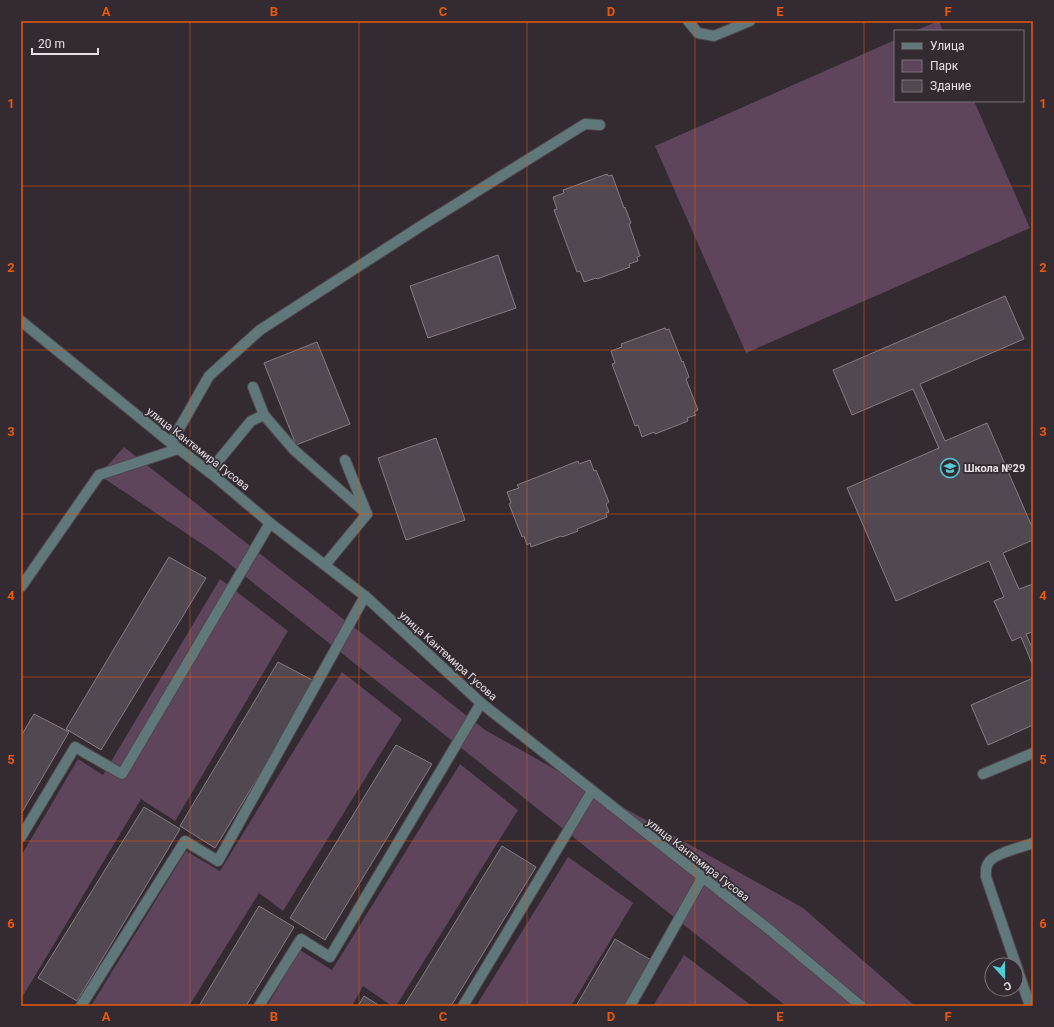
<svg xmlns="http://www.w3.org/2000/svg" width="1054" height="1027" font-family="Roboto,sans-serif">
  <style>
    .green { fill: #5e455c }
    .building { fill: #524851; stroke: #867b85 }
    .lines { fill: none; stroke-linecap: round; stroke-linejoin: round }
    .minor-casing { stroke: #50474f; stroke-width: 12 }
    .minor { stroke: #61787a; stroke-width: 10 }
    .grid { fill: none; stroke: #e8590c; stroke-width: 1; stroke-opacity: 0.55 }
    .labels { text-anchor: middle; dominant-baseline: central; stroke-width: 3.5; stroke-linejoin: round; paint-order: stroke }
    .street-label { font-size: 11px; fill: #e7e1e6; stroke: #332a32 }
    .poi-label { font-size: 11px; font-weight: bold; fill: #e7e1e6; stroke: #332a32; text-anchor: start }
    .neatline { fill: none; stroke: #e8590c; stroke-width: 1.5 }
    .grid-label { font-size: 13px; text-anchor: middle; font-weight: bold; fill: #e8590c }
  </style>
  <rect width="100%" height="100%" fill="#332a32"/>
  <!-- green -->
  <g class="green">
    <polygon points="938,21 939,21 943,31 915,31"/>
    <polygon points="895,40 895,101 974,101 1030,228 746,353 655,146"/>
    <polygon points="124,447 485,730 803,908 915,1006 786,1006 217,554 99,475"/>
    <polygon points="220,579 288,631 175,821 141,799 21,999 21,856 78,759 103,775"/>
    <polygon points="342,672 402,719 283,911 259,893 189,1006 91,1006 186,851 220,871"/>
    <polygon points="460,764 518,810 396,1006 392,1006 363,986 352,1006 267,1006 300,950 332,970"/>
    <polygon points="568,857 633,903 571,1006 476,1006"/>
    <polygon points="684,955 752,1006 653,1006"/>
  </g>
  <!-- building -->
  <g class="building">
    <polygon points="607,174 608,176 612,175 624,208 625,207 631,223 629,224 640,256 637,257 638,261 629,264 630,267 597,279 596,278 584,282 580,271 577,272 554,210 557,209 553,197 564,193 563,190"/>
    <polygon points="498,255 516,308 428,338 410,286"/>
    <polygon points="1005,296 1024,339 920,384 945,441 987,423 1033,529 1033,540 1003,553 1019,589 1033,584 1033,632 1026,634 1033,650 1033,666 1021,637 1012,641 994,601 1004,597 989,561 896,601 847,488 939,448 913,389 852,415 833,370"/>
    <polygon points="665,328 666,330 669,329 682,362 683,361 689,377 686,379 698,410 694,412 696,415 687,418 688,421 655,434 654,432 642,437 638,425 635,426 612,364 615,363 611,351 622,347 621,344"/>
    <polygon points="317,342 350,424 296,445 264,363"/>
    <polygon points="436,438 465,520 406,540 378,458"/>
    <polygon points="590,460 594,471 596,470 609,502 606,504 609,512 606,513 607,517 577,529 578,531 562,537 561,536 531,547 530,543 527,545 524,536 522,537 509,504 511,503 507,492 519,488 517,485 578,461 579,464"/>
    <polygon points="169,557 206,578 101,750 66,729"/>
    <polygon points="278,662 316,682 215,848 180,826"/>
    <polygon points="1033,678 1033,725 988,745 971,705"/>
    <polygon points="34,714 69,732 21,814 21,736"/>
    <polygon points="396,745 432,764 325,940 290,918"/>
    <polygon points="144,807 180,829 77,1001 38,978"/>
    <polygon points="502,846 536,867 451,1006 404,1006"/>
    <polygon points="259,906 294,927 246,1006 199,1006"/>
    <polygon points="615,939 651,960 624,1006 576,1006"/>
    <polygon points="364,996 380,1006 358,1006"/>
  </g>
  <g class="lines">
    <defs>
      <g id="minor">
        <polyline points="688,21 698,33 714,36 750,21"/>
        <polyline points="21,321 171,443 213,475 270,523 365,596 481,703 771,931 861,1006"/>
        <polyline points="264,415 294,450 367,514"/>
        <polyline points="171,443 209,376 260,330 421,226 585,124 600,125"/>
        <polyline points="209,472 251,421 264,415 253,387"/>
        <polyline points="325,565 367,514 345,460"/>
        <polyline points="21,587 99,475 178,449"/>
        <polyline points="983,774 1033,753"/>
        <polyline points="21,837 75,747 122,774 270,523"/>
        <polyline points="81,1006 185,841 218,861 365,596"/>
        <polyline points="259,1006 301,939 330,957 481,703"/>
        <polyline points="463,1006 592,791"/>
        <polyline points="630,1006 702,878"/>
        <path d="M1030,1006L986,877C986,871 985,867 989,862C995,853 1023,847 1033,843"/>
      </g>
    </defs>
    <!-- minor casing -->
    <use href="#minor" class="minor-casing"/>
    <!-- minor -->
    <use href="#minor" class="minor"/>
  </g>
  <!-- grid -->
  <path class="grid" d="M190,21V1006M359,21V1006M527,21V1006M695,21V1006M864,21V1006M21,186H1033M21,350H1033M21,514H1033M21,677H1033M21,841H1033"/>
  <!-- icons -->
  <defs>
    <symbol id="school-ring" viewBox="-11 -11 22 22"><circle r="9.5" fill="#332a32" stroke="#52ccd6" stroke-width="1.5"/><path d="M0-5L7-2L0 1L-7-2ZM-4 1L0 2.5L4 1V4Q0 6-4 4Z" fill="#52ccd6"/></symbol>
  </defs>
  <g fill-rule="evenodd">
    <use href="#school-ring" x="939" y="457" width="22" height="22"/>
  </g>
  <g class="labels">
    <!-- street labels -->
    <g class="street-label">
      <text transform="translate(198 449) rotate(38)">улица Кантемира Гусова</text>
      <text transform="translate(448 656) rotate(42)">улица Кантемира Гусова</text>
      <text transform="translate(698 860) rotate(38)">улица Кантемира Гусова</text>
    </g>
    <!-- poi labels -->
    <g class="poi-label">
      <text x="964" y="468">Школа №29</text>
    </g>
  </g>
  <!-- border -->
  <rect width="1054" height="1027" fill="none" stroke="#332a32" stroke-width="44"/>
  <!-- legend -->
  <rect x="894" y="30" width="130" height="72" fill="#332a32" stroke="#7b737a"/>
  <rect x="902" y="43" width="20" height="6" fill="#61787a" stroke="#7b737a"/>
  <text x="930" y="50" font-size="12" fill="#e7e1e6">Улица</text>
  <rect x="902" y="60" width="20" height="12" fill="#5e455c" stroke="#7b737a"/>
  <text x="930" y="70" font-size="12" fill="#e7e1e6">Парк</text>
  <rect x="902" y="80" width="20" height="12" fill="#524851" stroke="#7b737a"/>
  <text x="930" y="90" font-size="12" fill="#e7e1e6">Здание</text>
  <!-- north arrow -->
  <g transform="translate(1004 977) rotate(159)"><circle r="19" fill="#332a32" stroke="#7b737a"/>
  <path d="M0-3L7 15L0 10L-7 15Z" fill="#52ccd6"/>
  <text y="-6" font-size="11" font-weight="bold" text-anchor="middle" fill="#e7e1e6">С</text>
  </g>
  <!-- scale -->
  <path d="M32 48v6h66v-6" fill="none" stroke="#e7e1e6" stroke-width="2"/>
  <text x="38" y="48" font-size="12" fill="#e7e1e6" stroke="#332a32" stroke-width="3" paint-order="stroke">20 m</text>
  <rect x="22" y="22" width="1010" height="983" class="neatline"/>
  <g class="grid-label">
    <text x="106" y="16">A</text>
    <text x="274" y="16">B</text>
    <text x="443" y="16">C</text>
    <text x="611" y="16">D</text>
    <text x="780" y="16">E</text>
    <text x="948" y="16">F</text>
    <text x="11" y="108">1</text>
    <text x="1043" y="108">1</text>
    <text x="11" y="272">2</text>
    <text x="1043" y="272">2</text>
    <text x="11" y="436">3</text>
    <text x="1043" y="436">3</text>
    <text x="11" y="600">4</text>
    <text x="1043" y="600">4</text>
    <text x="11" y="764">5</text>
    <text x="1043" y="764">5</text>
    <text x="11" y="928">6</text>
    <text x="1043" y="928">6</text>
    <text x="106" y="1021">A</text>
    <text x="274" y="1021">B</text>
    <text x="443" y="1021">C</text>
    <text x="611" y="1021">D</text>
    <text x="780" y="1021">E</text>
    <text x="948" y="1021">F</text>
  </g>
</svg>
